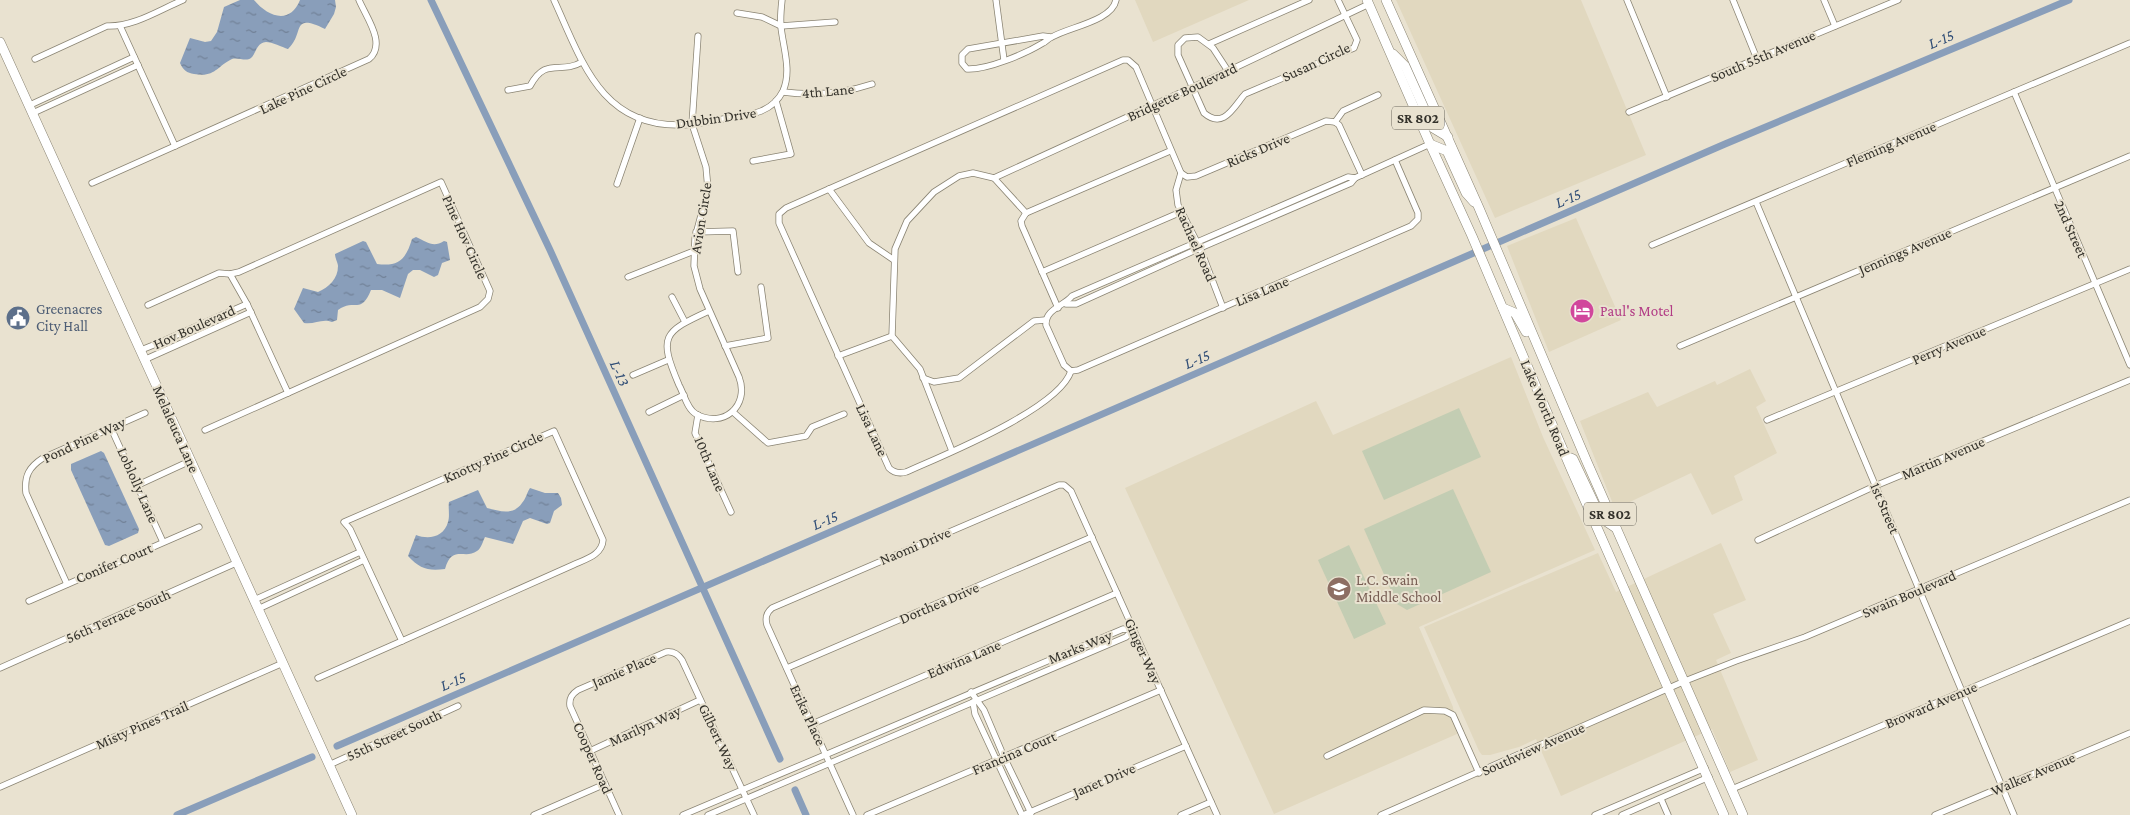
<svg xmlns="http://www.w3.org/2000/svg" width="2130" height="815" font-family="'Crimson Pro',serif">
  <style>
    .built { fill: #e1d8bf }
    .grass { fill: #c3cdb3 }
    .water { fill: url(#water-ripples) }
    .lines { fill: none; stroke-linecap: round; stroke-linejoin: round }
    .canal { stroke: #899eba; stroke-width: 7 }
    .street-casing { stroke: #8a8473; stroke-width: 7 }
    .secondary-casing { stroke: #8a8473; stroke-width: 10 }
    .primary-casing { stroke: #8a8473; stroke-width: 10 }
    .street { stroke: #fff; stroke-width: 5.5 }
    .secondary { stroke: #fff; stroke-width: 9 }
    .primary { stroke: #fff; stroke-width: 9 }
    .labels { text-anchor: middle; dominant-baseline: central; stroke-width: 4; stroke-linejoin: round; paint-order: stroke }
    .shield { fill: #e9e2d0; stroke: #6a665c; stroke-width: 1 }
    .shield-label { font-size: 14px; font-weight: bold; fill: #33312a }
    .street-label { font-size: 15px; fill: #33312a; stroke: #e9e2d0 }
    .service-label { font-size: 15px; fill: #4e5e75; stroke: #e9e2d0; text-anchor: start }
    .hotel-label { font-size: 15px; fill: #b23c85; stroke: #e9e2d0; text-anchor: start }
    .education-label { font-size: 15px; fill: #785e54; stroke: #e9e2d0; text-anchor: start }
    .water-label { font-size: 16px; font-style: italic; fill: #2e4c75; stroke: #e9e2d0 }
  </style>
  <defs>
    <pattern id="water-ripples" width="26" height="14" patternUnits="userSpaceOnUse" patternTransform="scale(1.25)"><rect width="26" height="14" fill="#899eba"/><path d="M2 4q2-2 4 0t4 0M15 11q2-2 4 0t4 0" fill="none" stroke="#718197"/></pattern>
  </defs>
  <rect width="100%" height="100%" fill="#e9e2d0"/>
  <!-- built -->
  <g class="built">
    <polygon points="1135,0 1249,0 1153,42"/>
    <polygon points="1396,0 1581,0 1646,155 1495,218"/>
    <polygon points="1576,218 1621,320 1549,352 1507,246"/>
    <polygon points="1511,357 1543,437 1595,550 1419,627 1453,707 1457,734 1274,814 1125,488 1316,401 1333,435"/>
    <polygon points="1750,369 1766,401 1756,407 1777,453 1734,476 1743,500 1712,515 1691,473 1615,509 1580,421 1648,392 1657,407 1715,381 1717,385"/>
    <polygon points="1721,543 1746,600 1713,614 1731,653 1716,660 1758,760 1730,772 1712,729 1561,796 1536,739 1519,747 1490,755 1482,755 1479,751 1424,627 1598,553 1616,592"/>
  </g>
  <!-- grass -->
  <g class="grass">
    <polygon points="1459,408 1481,457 1384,500 1362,451"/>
    <polygon points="1453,489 1491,572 1407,610 1397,604 1364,529"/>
    <polygon points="1349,545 1386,624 1354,639 1318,560"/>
  </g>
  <!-- water -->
  <g class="water">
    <path d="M240,0H254C268,17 290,25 300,0H335L336,7L334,14L325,29C290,12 305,34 288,49C282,47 272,42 266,42C256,43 256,54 251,58C246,62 238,57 232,59C217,66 215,78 194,74C187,73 183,70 180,63L190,38L205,42L211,41L217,32L224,7Z"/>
    <path d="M416,237C427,242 433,248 444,241L447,242L450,260L442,263L438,275L434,277L420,270H413L408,274L400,298L382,290H371C361,315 355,298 338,310L337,320L332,322C322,318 314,325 304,323L294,309L303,288L318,292C329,287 338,279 338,266C338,263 335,258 335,254L363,241L366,242L377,264C399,267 406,259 412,239Z"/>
    <polygon points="101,451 104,453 139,529 138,533 109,546 105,545 71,470 71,464"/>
    <path d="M530,488L545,493H558L561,498L562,505L554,511L550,523L547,524L530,518L523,521L513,544L485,537C483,541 481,549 477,551C465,560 452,544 445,569C428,571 420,569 408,556L416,535C429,540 444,537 448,522C450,516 448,508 449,502L478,490L487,508C500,511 513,516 522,503C526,499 527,492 530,488Z"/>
  </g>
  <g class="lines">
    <!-- canal -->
    <g class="canal">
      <polyline points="431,0 550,250 780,759"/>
      <polyline points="337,746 1725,144 2069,0"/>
      <polyline points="795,790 806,815"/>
      <polyline points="177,815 312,757"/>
    </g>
    <defs>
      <g id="street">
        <path d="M554,0C582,61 601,128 683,125C698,124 713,121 728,118C750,115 772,113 783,91C792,71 783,47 781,27C780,18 781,9 782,0"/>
        <polyline points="996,0 1004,60"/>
        <polyline points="1627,0 1667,97"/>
        <polyline points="1733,0 1757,59"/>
        <polyline points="1824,0 1835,26"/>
        <polyline points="737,13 762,17 781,26 835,22"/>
        <path d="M120,26L175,146L369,59C387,44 366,17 359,0"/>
        <path d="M698,36L692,124L706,167L708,189L695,238L694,266L700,289L739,377C750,406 723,429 696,414C687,409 684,394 679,385C658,336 663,332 709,311"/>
        <path d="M1051,37L1043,36L968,49L962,55V63L967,69C987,70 1025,54 1043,43C1046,42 1048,38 1052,37C1069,27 1112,21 1116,0"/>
        <polyline points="1209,44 1309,0"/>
        <path d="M35,59L107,26C134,27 159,10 183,0"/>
        <path d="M1228,71L1213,48L1198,37L1185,38L1178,45V55L1204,113C1224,130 1234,106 1245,94L1354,48L1357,40L1338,0"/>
        <path d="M508,90L530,86C546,56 560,75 582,62"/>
        <path d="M783,92C814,96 842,94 872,84"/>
        <polyline points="2014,92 2130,365"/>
        <polyline points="30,105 134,57"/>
        <polyline points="1629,112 1898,0"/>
        <polyline points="33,113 138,65"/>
        <polyline points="1335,122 1343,111 1378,95"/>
        <polyline points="753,161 791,154 776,101"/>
        <polyline points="1181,173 1187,177 1196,176 1326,121 1335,122 1339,125 1362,175"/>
        <polyline points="994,178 1026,213"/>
        <polygon points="441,182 490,291 488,299 480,307 288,393 247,304 230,274 239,272"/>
        <polyline points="92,183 175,146"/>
        <polyline points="617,184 640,118"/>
        <polyline points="829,189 869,243 894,260"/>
        <polyline points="1756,202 2014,815"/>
        <polyline points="1026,213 1170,151"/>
        <polyline points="1026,213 1021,221 1022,226 1058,308"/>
        <polyline points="696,232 733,231 738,272"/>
        <polyline points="1652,245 2130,43"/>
        <polyline points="1042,272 1181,212"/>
        <polyline points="628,277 694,251"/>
        <polyline points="672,297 685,322"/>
        <polyline points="1066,304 1076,304 1200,248 1351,183 1355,178 1430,144"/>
        <polyline points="148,305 219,273 230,274"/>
        <polyline points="725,346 768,338 761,287"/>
        <polyline points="1680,346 2130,156"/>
        <polyline points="141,350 161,342 247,304"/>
        <polyline points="838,356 892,336"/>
        <polyline points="146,359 251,312"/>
        <path d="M1071,371C1059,409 944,455 906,472C899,474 894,473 889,468L779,223V214L786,208L829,189L1123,60H1128L1136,67L1181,173L1176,190L1178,205L1200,248L1223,308"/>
        <polyline points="1071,371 1078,370 1411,226 1418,219 1418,213 1395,160"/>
        <path d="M1071,371L1064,365L1046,325C1045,309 1064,306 1072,296L1348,177L1355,178"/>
        <polyline points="633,375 668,360"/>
        <polyline points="923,378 934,382 959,378 1034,321 1045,320"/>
        <polyline points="649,412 684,395"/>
        <polyline points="733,412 768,443 806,436 812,427 844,414"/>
        <polyline points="698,415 695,433 731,512"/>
        <polyline points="1767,420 2130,269"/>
        <polyline points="111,428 163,542"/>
        <polyline points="205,430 288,393"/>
        <path d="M554,431L603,540C602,555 586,559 573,565L402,641L350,529L344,522Z"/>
        <polyline points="952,451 920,369 892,336 895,249 907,221 934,192 959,176 973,173 994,178 1228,71 1369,4"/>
        <polyline points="138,485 190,461"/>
        <polyline points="1758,540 1875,486 2130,380"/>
        <path d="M67,584L26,493C24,476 29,467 43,458L145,413"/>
        <polyline points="254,600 360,552"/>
        <polyline points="29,601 199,527"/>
        <polyline points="258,609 364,560"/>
        <polyline points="0,668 236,563"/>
        <polyline points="787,668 1092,537"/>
        <polyline points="318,678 402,641"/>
        <polyline points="971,692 984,710 1004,757 1031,813"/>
        <polyline points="973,702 975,714 1022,815"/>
        <polyline points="812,724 1117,593"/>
        <polyline points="590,751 700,700"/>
        <polyline points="1327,756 1424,710 1445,711 1453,715 1479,773"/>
        <polyline points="329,765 458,706"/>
        <polyline points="0,787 283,663"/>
        <polyline points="1732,789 2130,621"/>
        <polyline points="1661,799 1668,815"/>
        <polyline points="534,815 605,784"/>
        <path d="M619,815L570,706C569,698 572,694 578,690L666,652C673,651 678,654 682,660L754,815"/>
        <polyline points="683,815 1123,629 1133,630"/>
        <polyline points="708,815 1126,637 1133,630"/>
        <path d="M853,815L767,625C765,618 766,613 772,608L1059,485H1064L1071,491L1217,815"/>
        <polyline points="867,815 1161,690"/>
        <polyline points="1023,815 1186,746"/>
        <polyline points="1181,815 1211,802"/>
        <polyline points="1381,815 1685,681 1736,661 1805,637 2130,500"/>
        <polyline points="1595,815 1705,768"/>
        <polyline points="1622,815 1709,777"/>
        <polyline points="1935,815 2130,733"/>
      </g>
      <polyline id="secondary" points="0,42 352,815"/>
      <g id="primary">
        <polyline points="1367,0 1430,144 1472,236 1572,471 1724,815"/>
        <polyline points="1386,0 1479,208 1587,462 1743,815"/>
        <polyline points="1393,54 1405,66 1433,128 1448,137"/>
        <polyline points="1430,144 1447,151 1466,193 1474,202"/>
        <polyline points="1503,308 1515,313 1526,332"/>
        <polyline points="1568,457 1573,459 1601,518 1616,528"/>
      </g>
    </defs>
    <!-- street casing -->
    <use href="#street" class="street-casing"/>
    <!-- secondary casing -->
    <use href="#secondary" class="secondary-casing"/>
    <!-- primary casing -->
    <use href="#primary" class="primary-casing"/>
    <!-- street -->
    <use href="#street" class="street"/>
    <!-- secondary -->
    <use href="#secondary" class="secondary"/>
    <!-- primary -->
    <use href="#primary" class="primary"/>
  </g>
  <!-- icons -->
  <defs>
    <symbol id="hotel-disc" viewBox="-11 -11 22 22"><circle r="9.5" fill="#d1479c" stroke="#e9e2d0"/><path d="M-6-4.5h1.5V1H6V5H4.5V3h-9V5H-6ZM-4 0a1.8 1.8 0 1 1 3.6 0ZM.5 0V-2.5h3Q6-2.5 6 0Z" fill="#fff"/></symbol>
    <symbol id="civic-disc" viewBox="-11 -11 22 22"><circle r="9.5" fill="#5c6f8a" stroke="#e9e2d0"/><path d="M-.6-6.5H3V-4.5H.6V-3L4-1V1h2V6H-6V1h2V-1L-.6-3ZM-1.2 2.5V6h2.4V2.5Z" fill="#fff"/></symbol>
    <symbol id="school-disc" viewBox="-11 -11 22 22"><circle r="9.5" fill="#8d6e63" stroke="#e9e2d0"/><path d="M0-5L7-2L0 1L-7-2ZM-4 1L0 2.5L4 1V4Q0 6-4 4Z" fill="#fff"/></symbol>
  </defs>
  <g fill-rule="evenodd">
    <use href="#hotel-disc" x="1568" y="297" width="28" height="28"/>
    <use href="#civic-disc" x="4" y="304" width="28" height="28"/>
    <use href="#school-disc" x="1325" y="575" width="28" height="28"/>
  </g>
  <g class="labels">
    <!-- shield labels -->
    <g class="shield">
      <rect x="1392" y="106.5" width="52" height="23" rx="4"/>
      <rect x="1584" y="502.5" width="52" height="23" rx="4"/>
    </g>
    <g class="shield-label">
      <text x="1418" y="118">SR 802</text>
      <text x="1610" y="514">SR 802</text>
    </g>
    <!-- street labels -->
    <g class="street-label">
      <text transform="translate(1763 56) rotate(-23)">South 55th Avenue</text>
      <text transform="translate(1316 62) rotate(-25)">Susan Circle</text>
      <text transform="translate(303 90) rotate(-25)">Lake Pine Circle</text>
      <text transform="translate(828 91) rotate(-5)">4th Lane</text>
      <text transform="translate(1182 92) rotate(-25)">Bridgette Boulevard</text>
      <text transform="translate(716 118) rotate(-8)">Dubbin Drive</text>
      <text transform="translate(1891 144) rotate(-23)">Fleming Avenue</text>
      <text transform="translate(1258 150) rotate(-23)">Ricks Drive</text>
      <text transform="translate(701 218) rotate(-81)">Avion Circle</text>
      <text transform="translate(2071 229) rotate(66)">2nd Street</text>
      <text transform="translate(465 237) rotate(66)">Pine Hov Circle</text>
      <text transform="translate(1196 244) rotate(66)">Rachael Road</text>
      <text transform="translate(1905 251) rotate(-23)">Jennings Avenue</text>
      <text transform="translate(1262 291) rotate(-23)">Lisa Lane</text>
      <text transform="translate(194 327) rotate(-24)">Hov Boulevard</text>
      <text transform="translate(1949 345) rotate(-23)">Perry Avenue</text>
      <text transform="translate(1545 408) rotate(67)">Lake Worth Road</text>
      <text transform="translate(176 429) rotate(66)">Melaleuca Lane</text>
      <text transform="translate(872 430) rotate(65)">Lisa Lane</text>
      <text transform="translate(84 440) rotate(-25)">Pond Pine Way</text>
      <text transform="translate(493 457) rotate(-24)">Knotty Pine Circle</text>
      <text transform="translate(1943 458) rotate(-23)">Martin Avenue</text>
      <text transform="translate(710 464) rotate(67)">10th Lane</text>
      <text transform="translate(138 485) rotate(66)">Loblolly Lane</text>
      <text transform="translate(1885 508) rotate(67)">1st Street</text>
      <text transform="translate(915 546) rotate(-23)">Naomi Drive</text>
      <text transform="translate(114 563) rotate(-23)">Conifer Court</text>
      <text transform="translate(1909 594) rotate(-23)">Swain Boulevard</text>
      <text transform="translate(939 603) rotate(-23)">Dorthea Drive</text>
      <text transform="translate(118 616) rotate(-24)">56th Terrace South</text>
      <text transform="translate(1080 647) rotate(-22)">Marks Way</text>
      <text transform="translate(1143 651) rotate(66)">Ginger Way</text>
      <text transform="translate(964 659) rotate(-23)">Edwina Lane</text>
      <text transform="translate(624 670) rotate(-23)">Jamie Place</text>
      <text transform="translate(1931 705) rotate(-23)">Broward Avenue</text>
      <text transform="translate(808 715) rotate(65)">Erika Place</text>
      <text transform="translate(142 725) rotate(-24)">Misty Pines Trail</text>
      <text transform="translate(645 726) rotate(-25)">Marilyn Way</text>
      <text transform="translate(394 735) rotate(-25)">55th Street South</text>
      <text transform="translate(718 737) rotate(65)">Gilbert Way</text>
      <text transform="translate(1533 749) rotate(-24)">Southview Avenue</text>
      <text transform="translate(1014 753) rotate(-23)">Francina Court</text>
      <text transform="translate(593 758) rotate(66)">Cooper Road</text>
      <text transform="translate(2033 774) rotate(-23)">Walker Avenue</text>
      <text transform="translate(1104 780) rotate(-23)">Janet Drive</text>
    </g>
    <!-- service labels -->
    <g class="service-label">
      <text x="36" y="309">Greenacres<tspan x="36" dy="17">City Hall</tspan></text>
    </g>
    <!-- hotel labels -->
    <g class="hotel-label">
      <text x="1600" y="311">Paul's Motel</text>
    </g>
    <!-- education labels -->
    <g class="education-label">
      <text x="1356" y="580">L.C. Swain<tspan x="1356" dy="17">Middle School</tspan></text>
    </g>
    <!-- water labels -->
    <g class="water-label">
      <text transform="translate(1941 39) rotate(-23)">L-15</text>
      <text transform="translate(1568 198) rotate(-23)">L-15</text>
      <text transform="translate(1197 359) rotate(-23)">L-15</text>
      <text transform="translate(620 373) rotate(66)">L-13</text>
      <text transform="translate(825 520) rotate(-23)">L-15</text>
      <text transform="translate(453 681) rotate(-23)">L-15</text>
    </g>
  </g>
</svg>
